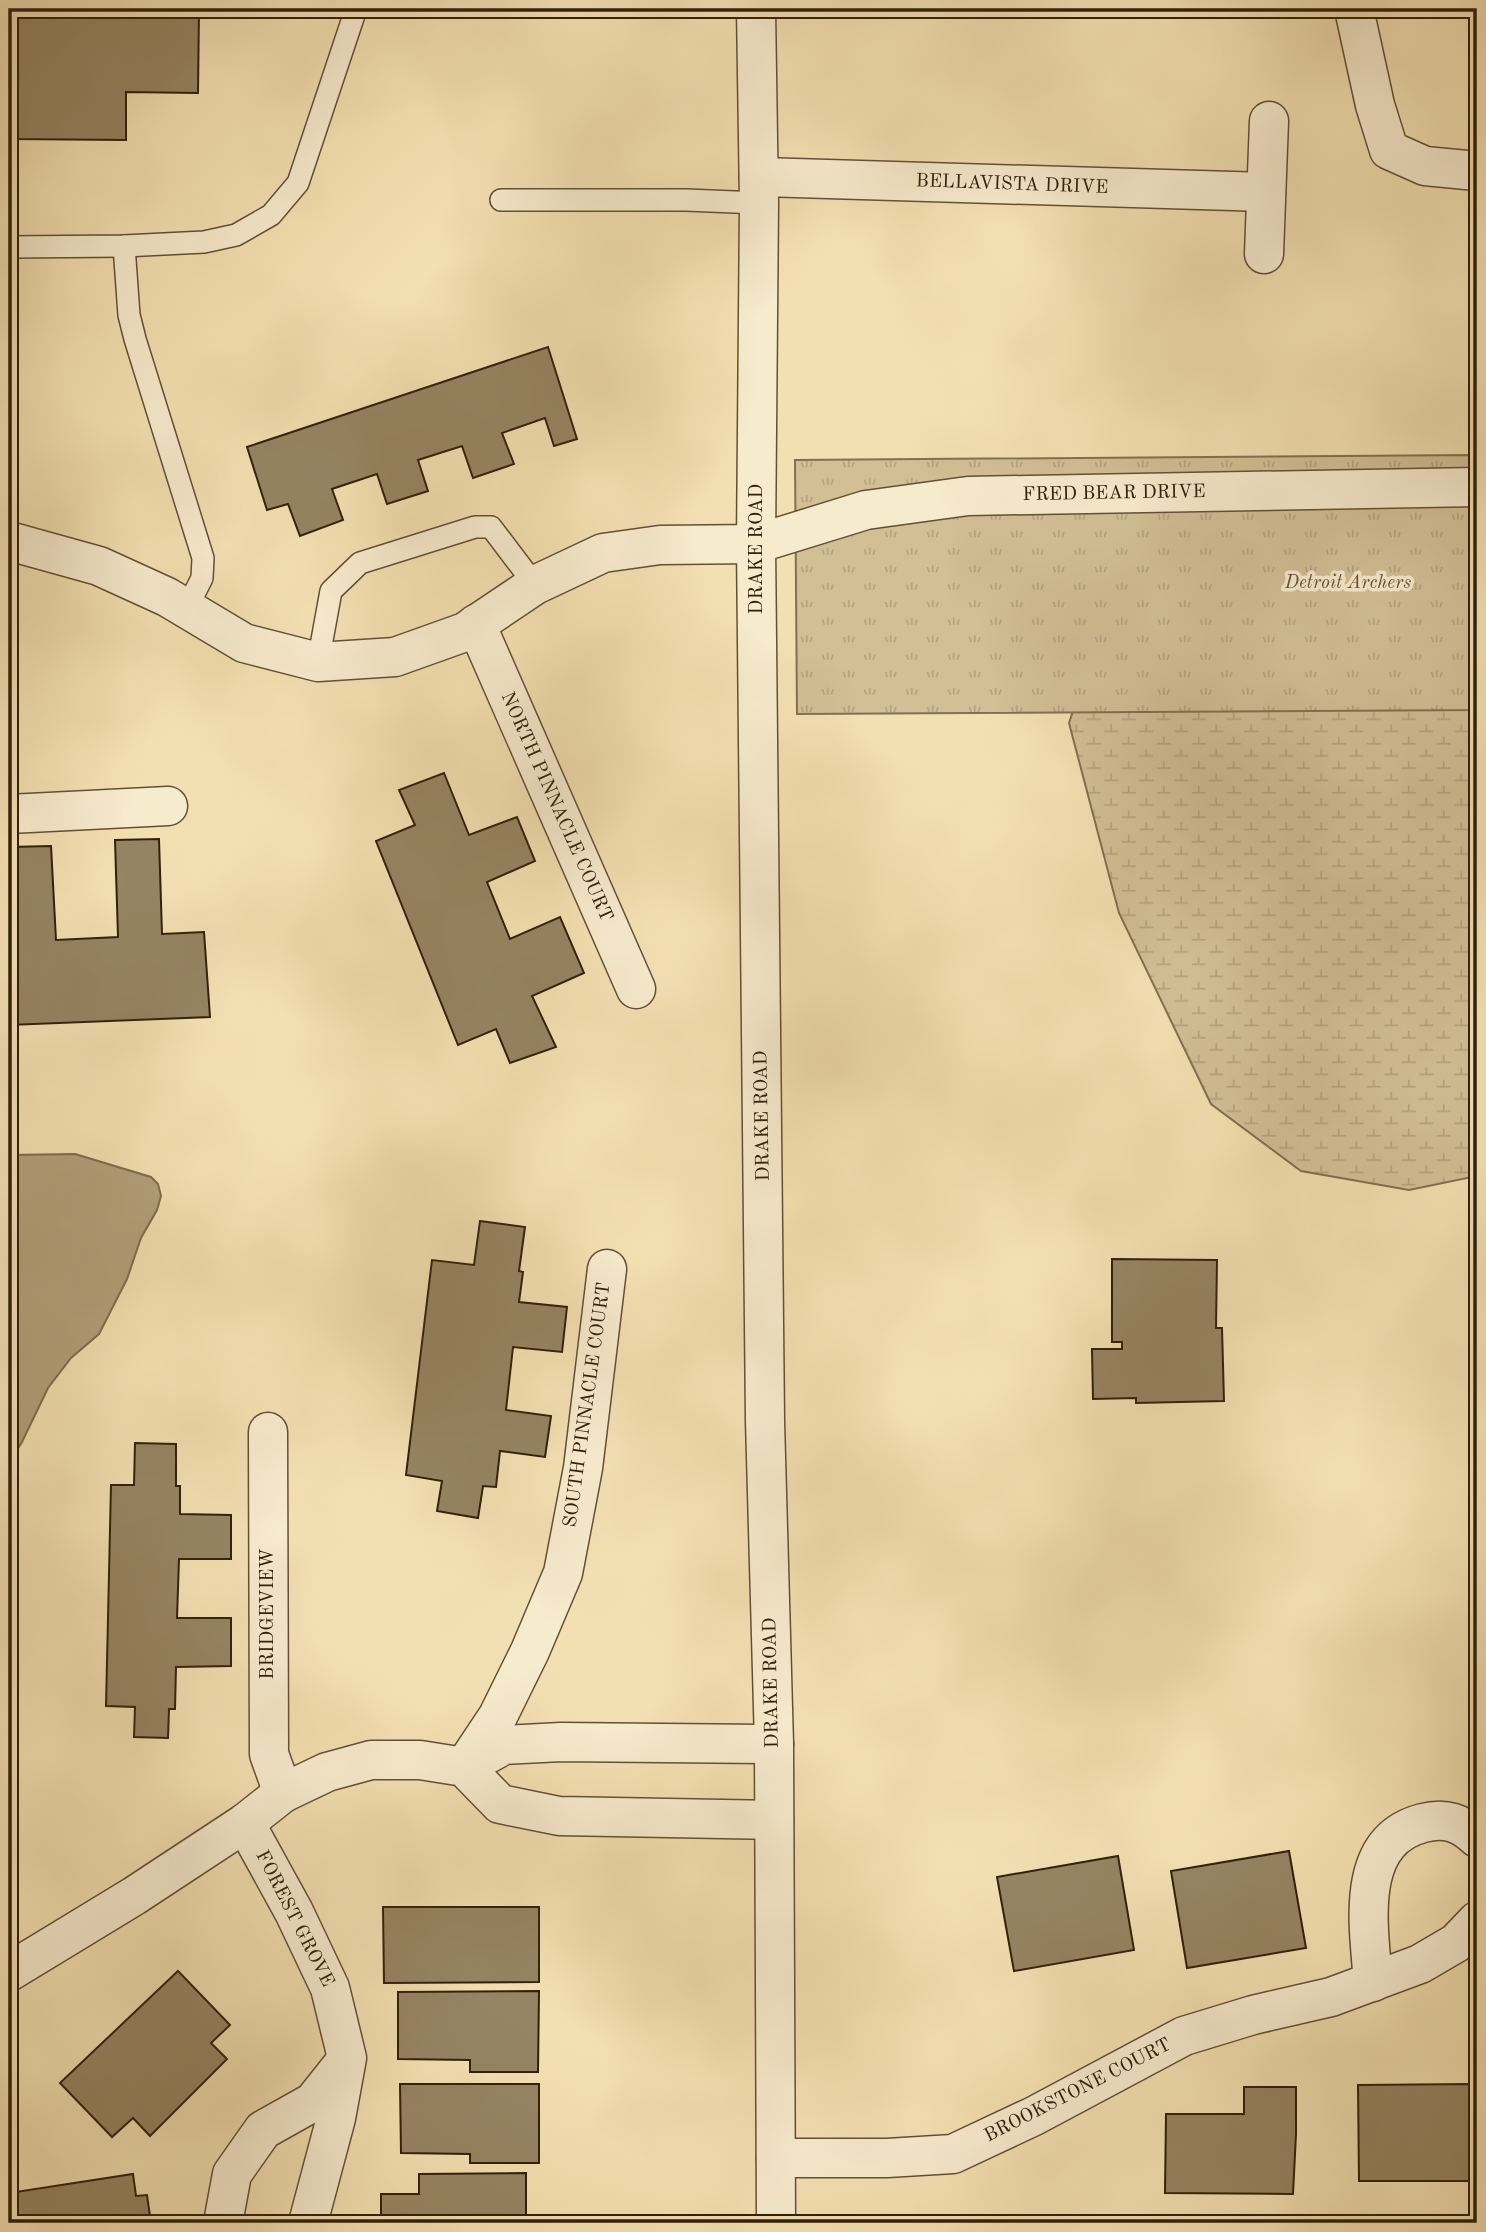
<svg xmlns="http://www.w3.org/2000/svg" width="1486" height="2232" font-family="'Old Standard TT',serif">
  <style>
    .wetland { fill: url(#wetland-marsh); stroke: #827050; stroke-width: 2 }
    .park { fill: url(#park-tufts); stroke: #827050; stroke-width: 2 }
    .water { fill: #b19f79; stroke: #7e6c4d; stroke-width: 2 }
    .building { fill: #968462; stroke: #31200b; stroke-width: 2 }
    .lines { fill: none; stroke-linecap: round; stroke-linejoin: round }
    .service-casing { stroke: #625035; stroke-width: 24 }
    .minor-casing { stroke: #625035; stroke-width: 41 }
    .tertiary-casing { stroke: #625035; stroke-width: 41 }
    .service { stroke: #f7ebcd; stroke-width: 21 }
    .minor { stroke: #f7ebcd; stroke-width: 38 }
    .tertiary { stroke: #f7ebcd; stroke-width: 38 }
    .labels { text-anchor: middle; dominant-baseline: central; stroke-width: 7; stroke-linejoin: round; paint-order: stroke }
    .street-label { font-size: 19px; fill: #31200b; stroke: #f7ebcd }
    .park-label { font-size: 19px; font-style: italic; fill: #615035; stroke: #f7ebcd }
  </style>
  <defs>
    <pattern id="wetland-marsh" width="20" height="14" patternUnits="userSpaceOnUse" patternTransform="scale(1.75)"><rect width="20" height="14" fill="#d2bf96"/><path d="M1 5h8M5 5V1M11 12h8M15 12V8" fill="none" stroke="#b5a480"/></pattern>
    <pattern id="park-tufts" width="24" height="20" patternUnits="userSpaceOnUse" patternTransform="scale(1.75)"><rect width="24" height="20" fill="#d2bf96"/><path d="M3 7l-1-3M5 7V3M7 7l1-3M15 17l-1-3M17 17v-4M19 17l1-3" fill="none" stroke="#b5a480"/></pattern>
  </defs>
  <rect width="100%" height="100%" fill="#f3e0b2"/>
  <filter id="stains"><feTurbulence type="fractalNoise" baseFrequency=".00286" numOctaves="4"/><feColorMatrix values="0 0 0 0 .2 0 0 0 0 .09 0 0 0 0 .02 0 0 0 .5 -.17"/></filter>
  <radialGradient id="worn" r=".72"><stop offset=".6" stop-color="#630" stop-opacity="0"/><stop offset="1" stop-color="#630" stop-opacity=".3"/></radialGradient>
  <!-- wetland -->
  <polygon class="wetland" points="1477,612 1477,1176 1409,1190 1301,1171 1211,1104 1119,913 1069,723 1088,666"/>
  <!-- park -->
  <polygon class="park" points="1477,455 1477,710 797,714 795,460"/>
  <!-- water -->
  <polygon class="water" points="75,1154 151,1177 158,1184 161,1196 157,1210 141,1238 127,1279 99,1334 71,1358 48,1388 22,1442 9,1463 9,1155"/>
  <!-- building -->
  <g class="building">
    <polygon points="85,9 199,9 198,93 126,92 126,140 9,139 9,10"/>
    <polygon points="548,347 577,439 554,446 545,418 502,433 514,464 473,478 462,446 418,460 428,491 387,504 377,474 332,489 343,520 300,536 288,504 267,510 247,447"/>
    <polygon points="444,773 469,835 517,817 535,861 487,882 510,939 560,917 584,973 532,996 556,1047 510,1063 496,1029 458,1045 376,841 415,825 399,790"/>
    <polygon points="159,839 162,934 204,932 210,1017 9,1025 9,942 14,942 9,847 51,846 56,940 118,937 115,840"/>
    <polygon points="480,1221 525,1227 519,1271 523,1272 519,1302 567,1307 562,1352 513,1347 506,1410 551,1416 545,1457 500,1451 496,1487 483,1486 478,1518 437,1511 442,1481 406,1475 432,1260 474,1265"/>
    <polygon points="1112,1259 1217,1260 1216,1328 1222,1328 1224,1401 1136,1403 1136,1398 1093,1399 1092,1349 1122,1349 1122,1342 1112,1342"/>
    <polygon points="135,1443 176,1444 176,1486 180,1486 180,1514 231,1515 231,1559 179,1559 177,1618 231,1618 231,1666 176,1667 175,1709 169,1709 168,1738 134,1737 135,1707 106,1706 111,1485 134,1485"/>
    <polygon points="1289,1851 1306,1948 1187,1968 1171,1871"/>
    <polygon points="1118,1856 1134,1950 1014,1971 997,1877"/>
    <polygon points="383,1907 539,1907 539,1982 384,1983"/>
    <polygon points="178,1971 230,2025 211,2043 227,2059 150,2136 133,2118 112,2137 60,2083"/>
    <polygon points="539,1991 538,2072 470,2072 470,2060 398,2059 398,1992"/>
    <polygon points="400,2084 539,2084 539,2163 470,2163 470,2154 401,2153"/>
    <polygon points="1472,2084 1473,2181 1359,2181 1358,2085"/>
    <polygon points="1244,2087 1296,2087 1296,2134 1293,2194 1165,2193 1166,2114 1244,2114"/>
    <polygon points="526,2173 526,2223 381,2223 381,2194 419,2194 419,2174"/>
    <polygon points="133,2174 136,2196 147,2195 151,2223 10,2223 9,2193"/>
  </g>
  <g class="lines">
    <defs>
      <g id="service">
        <polyline points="501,200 686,200 759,203"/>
        <polyline points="124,246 129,315 135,339 203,558 202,578 186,610"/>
        <polyline points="9,247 124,246 204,242 236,235 271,215 298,183 356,9"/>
        <polyline points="318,662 331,591 360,563 475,527 491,527 535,585"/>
      </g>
      <g id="minor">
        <polyline points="1354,9 1375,105 1389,150 1425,166 1477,171"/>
        <polyline points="759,177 1266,192"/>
        <polyline points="1264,254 1269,121"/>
        <polyline points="9,541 99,566 167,597 244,643 318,662 395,657 465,632 535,585 603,553 660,545 756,544 866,510 968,496 1477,487"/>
        <polyline points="476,624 636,989"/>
        <polyline points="9,814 168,806"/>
        <polyline points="268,1432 269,1754 283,1793"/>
        <polyline points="466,1766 504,1745 561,1742 774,1744"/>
        <polyline points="464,1767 498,1716 530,1651 563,1573 583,1468 607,1269"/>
        <polyline points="245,1823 294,1912 330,1988 347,2058 336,2118 308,2223"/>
        <polyline points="9,1972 134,1896 245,1823 283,1793 327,1772 371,1760 420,1760 464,1767 500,1804 559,1816 774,1820"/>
        <path d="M1373,1982C1369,1927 1353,1841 1423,1823C1446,1817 1461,1823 1477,1838"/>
        <polyline points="776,2158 887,2158 953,2154 1034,2116 1184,2036 1253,2015 1331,1997 1420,1964 1456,1943 1477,1921"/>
        <polyline points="223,2223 232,2174 263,2130 313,2102 344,2063"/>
      </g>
      <polyline id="tertiary" points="756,9 759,203 756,544 765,1421 774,1744 776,2223"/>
    </defs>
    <!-- service casing -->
    <use href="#service" class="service-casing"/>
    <!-- minor casing -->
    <use href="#minor" class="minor-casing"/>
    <!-- tertiary casing -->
    <use href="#tertiary" class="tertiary-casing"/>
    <!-- service -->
    <use href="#service" class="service"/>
    <!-- minor -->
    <use href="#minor" class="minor"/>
    <!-- tertiary -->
    <use href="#tertiary" class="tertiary"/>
  </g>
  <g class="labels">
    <!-- street labels -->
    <g class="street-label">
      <text transform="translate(1012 185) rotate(2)">BELLAVISTA DRIVE</text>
      <text transform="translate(1114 494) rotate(-1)">FRED BEAR DRIVE</text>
      <text transform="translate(757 549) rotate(-90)">DRAKE ROAD</text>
      <text transform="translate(556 807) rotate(66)">NORTH PINNACLE COURT</text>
      <text transform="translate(763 1116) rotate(-91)">DRAKE ROAD</text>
      <text transform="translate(588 1405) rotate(-82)">SOUTH PINNACLE COURT</text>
      <text transform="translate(268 1614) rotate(-90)">BRIDGEVIEW</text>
      <text transform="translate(772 1683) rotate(-91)">DRAKE ROAD</text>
      <text transform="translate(294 1919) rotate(63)">FOREST GROVE</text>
      <text transform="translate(1078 2091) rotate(-27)">BROOKSTONE COURT</text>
    </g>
    <!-- park labels -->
    <g class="park-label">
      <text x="1348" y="583">Detroit Archers</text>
    </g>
  </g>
  <!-- margin -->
  <rect width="1486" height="2232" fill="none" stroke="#f3e0b2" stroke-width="35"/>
  <rect x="10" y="10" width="1465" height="2211" fill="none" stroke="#31200b" stroke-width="3.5"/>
  <rect x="18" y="18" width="1451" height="2197" fill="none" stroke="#31200b" stroke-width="2"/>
  <rect width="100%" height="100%" filter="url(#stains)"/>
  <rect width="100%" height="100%" fill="url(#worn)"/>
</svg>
